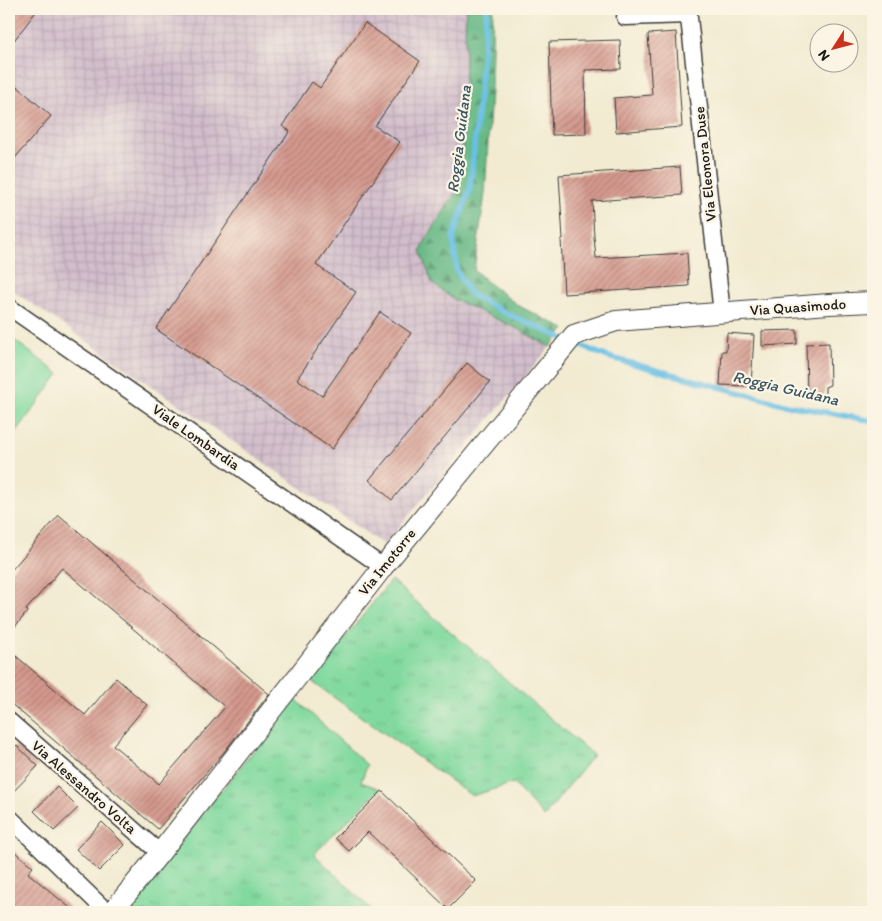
<svg xmlns="http://www.w3.org/2000/svg" width="882" height="921" font-family="Itim,sans-serif">
  <style>
    .industrial { fill: url(#industrial-grid) }
    .grass { fill: url(#grass-tufts); stroke: #4e7a5e }
    .forest { fill: url(#forest-firs); stroke: #426a51 }
    .pitch { fill: #81d99f; stroke: #4e7a5e }
    .lines { fill: none; stroke-linecap: round; stroke-linejoin: round }
    .stream { stroke: #67c0e5; stroke-width: 5.5 }
    .building { fill: url(#building-hatch) }
    .minor-casing { stroke: #3c3b37; stroke-width: 19 }
    .tertiary-casing { stroke: #3c3b37; stroke-width: 22 }
    .minor { stroke: #fff; stroke-width: 16 }
    .tertiary { stroke: #fff; stroke-width: 20 }
    .labels { text-anchor: middle; dominant-baseline: central; stroke-width: 4.5; stroke-linejoin: round; paint-order: stroke }
    .street-label { font-size: 15px; fill: #1c1c1c; stroke: #fcf5e5 }
    .water-label { font-size: 16px; font-style: italic; fill: #365562; stroke: #fcf5e5 }
  </style>
  <defs>
    <pattern id="industrial-grid" width="8" height="8" patternUnits="userSpaceOnUse" patternTransform="scale(1.25)"><rect width="8" height="8" fill="#d1bdcb"/><path d="M0 4h8M4 0v8" fill="none" stroke="#b3a2ae"/></pattern>
    <pattern id="grass-tufts" width="24" height="20" patternUnits="userSpaceOnUse" patternTransform="scale(1.25)"><rect width="24" height="20" fill="#81d99f"/><path d="M3 7l-1-3M5 7V3M7 7l1-3M15 17l-1-3M17 17v-4M19 17l1-3" fill="none" stroke="#6fba88"/></pattern>
    <pattern id="forest-firs" width="22" height="20" patternUnits="userSpaceOnUse" patternTransform="scale(1.25)"><rect width="22" height="20" fill="#68b986"/><path d="M5 1l3.5 6h-7zM16 11l3.5 6h-7z" fill="#55966d"/></pattern>
    <pattern id="building-hatch" width="6" height="6" patternUnits="userSpaceOnUse" patternTransform="scale(1.25)"><rect width="6" height="6" fill="#d5998e"/><path d="M-1 1l2-2M0 6l6-6M5 7l2-2" fill="none" stroke="#ac7c73"/></pattern>
  </defs>
  <rect width="100%" height="100%" fill="#fcf5e5"/>
  <filter id="ink" filterUnits="userSpaceOnUse"><feTurbulence type="fractalNoise" baseFrequency=".02" numOctaves="2"/><feDisplacementMap in="SourceGraphic" scale="10" xChannelSelector="R" yChannelSelector="G"/><feConvolveMatrix kernelMatrix="1 2 1 2 8 2 1 2 1" color-interpolation-filters="sRGB"/></filter>
  <filter id="wash" filterUnits="userSpaceOnUse"><feTurbulence type="fractalNoise" baseFrequency=".0096" numOctaves="4" result="noise"/><feDisplacementMap in="SourceGraphic" scale="20" xChannelSelector="R" yChannelSelector="G"/><feGaussianBlur stdDeviation="1.12" result="paint"/><feColorMatrix in="noise" values="0 0 0 0 0 0 0 0 0 0 0 0 0 0 0 0 0 1.4 0 .05"/><feComposite in="paint" operator="in"/></filter>
  <g filter="url(#wash)">
    <rect width="100%" height="100%" fill="#f2ebd2"/>
    <!-- industrial -->
    <polygon class="industrial" points="9,9 466,9 463,135 460,185 438,219 453,299 518,329 550,347 384,545 9,288"/>
    <!-- grass -->
    <g class="grass">
      <polygon points="391,580 593,755 544,817 513,783 472,796 311,681"/>
      <polygon points="295,699 367,765 361,782 380,789 314,854 374,912 124,912"/>
    </g>
    <!-- forest -->
    <polygon class="forest" points="466,9 493,9 491,90 485,194 474,270 491,285 519,306 565,329 550,347 518,329 453,299 432,283 421,251 426,240 460,185 463,135"/>
    <!-- pitch -->
    <polygon class="pitch" points="9,336 59,374 9,442"/>
    <g class="lines">
      <!-- stream -->
      <g class="stream">
        <polyline points="487,9 470,189 453,237 457,271 470,294 505,313 565,339"/>
        <polyline points="574,343 608,357 787,405 873,421"/>
      </g>
    </g>
    <g id="blocks">
      <!-- building -->
      <g class="building">
        <polygon points="9,9 38,9 9,47"/>
        <polygon points="365,23 420,61 375,126 400,142 316,265 356,292 297,379 322,396 380,312 411,333 332,449 156,329 290,131 282,126 312,82 320,88"/>
        <polygon points="676,32 682,127 616,132 614,98 652,95 648,34"/>
        <polygon points="620,40 621,69 585,70 586,134 552,135 549,42"/>
        <polygon points="9,79 51,116 9,165"/>
        <polygon points="680,167 682,195 592,201 594,237 596,258 687,253 689,286 564,294 561,239 563,239 559,175"/>
        <polygon points="797,330 797,344 762,346 762,331"/>
        <polygon points="727,333 754,335 751,386 720,385 722,351 726,351"/>
        <polygon points="829,343 830,385 825,387 825,396 807,396 806,344"/>
        <polygon points="467,363 490,382 392,500 369,480"/>
        <polygon points="59,515 269,694 224,752 158,829 9,702 9,650 85,715 116,678 147,705 113,745 159,784 225,707 62,568 26,610 28,611 9,634 9,573"/>
        <polygon points="16,745 38,766 9,796 9,753"/>
        <polygon points="57,787 78,808 54,831 34,811"/>
        <polygon points="382,791 476,881 448,909 368,832 349,851 335,838"/>
        <polygon points="102,822 125,845 99,871 76,849"/>
        <polygon points="9,847 33,867 28,873 75,912 9,912"/>
      </g>
    </g>
  </g>
  <g filter="url(#ink)">
    <use href="#blocks" fill-opacity="0" stroke="#3c3b37" stroke-width="1"/>
    <g class="lines">
      <defs>
        <g id="minor">
          <polyline points="688,9 722,313"/>
          <polyline points="625,17 689,15"/>
          <polyline points="9,307 383,567"/>
          <polyline points="9,721 160,853"/>
          <polyline points="9,817 107,912"/>
        </g>
        <polyline id="tertiary" points="112,912 160,853 383,567 574,335 616,321 829,304 873,302"/>
      </defs>
      <!-- minor casing -->
      <use href="#minor" class="minor-casing"/>
      <!-- tertiary casing -->
      <use href="#tertiary" class="tertiary-casing"/>
      <!-- minor -->
      <use href="#minor" class="minor"/>
      <!-- tertiary -->
      <use href="#tertiary" class="tertiary"/>
    </g>
  </g>
  <g class="labels">
    <!-- street labels -->
    <g class="street-label">
      <text transform="translate(705 164) rotate(-96)">Via Eleonora Duse</text>
      <text transform="translate(798 307) rotate(-4)">Via Quasimodo</text>
      <text transform="translate(196 437) rotate(35)">Viale Lombardia</text>
      <text transform="translate(387 562) rotate(-51)">Via Imotorre</text>
      <text transform="translate(84 787) rotate(41)">Via Alessandro Volta</text>
    </g>
    <!-- water labels -->
    <g class="water-label">
      <text transform="translate(459 139) rotate(-83)">Roggia Guidana</text>
      <text transform="translate(786 388) rotate(13)">Roggia Guidana</text>
    </g>
  </g>
  <!-- margin -->
  <rect width="882" height="921" fill="none" stroke="#fcf5e5" stroke-width="30"/>
  <!-- north arrow -->
  <g transform="translate(834 48) rotate(234)"><circle r="24" fill="#fcf5e5" stroke="#a29e95"/>
  <path d="M0-4L9 19L0 12L-9 19Z" fill="#c8321e"/>
  <text y="-8" font-size="14" font-weight="bold" text-anchor="middle" fill="#1c1c1c">N</text>
  </g>
</svg>
